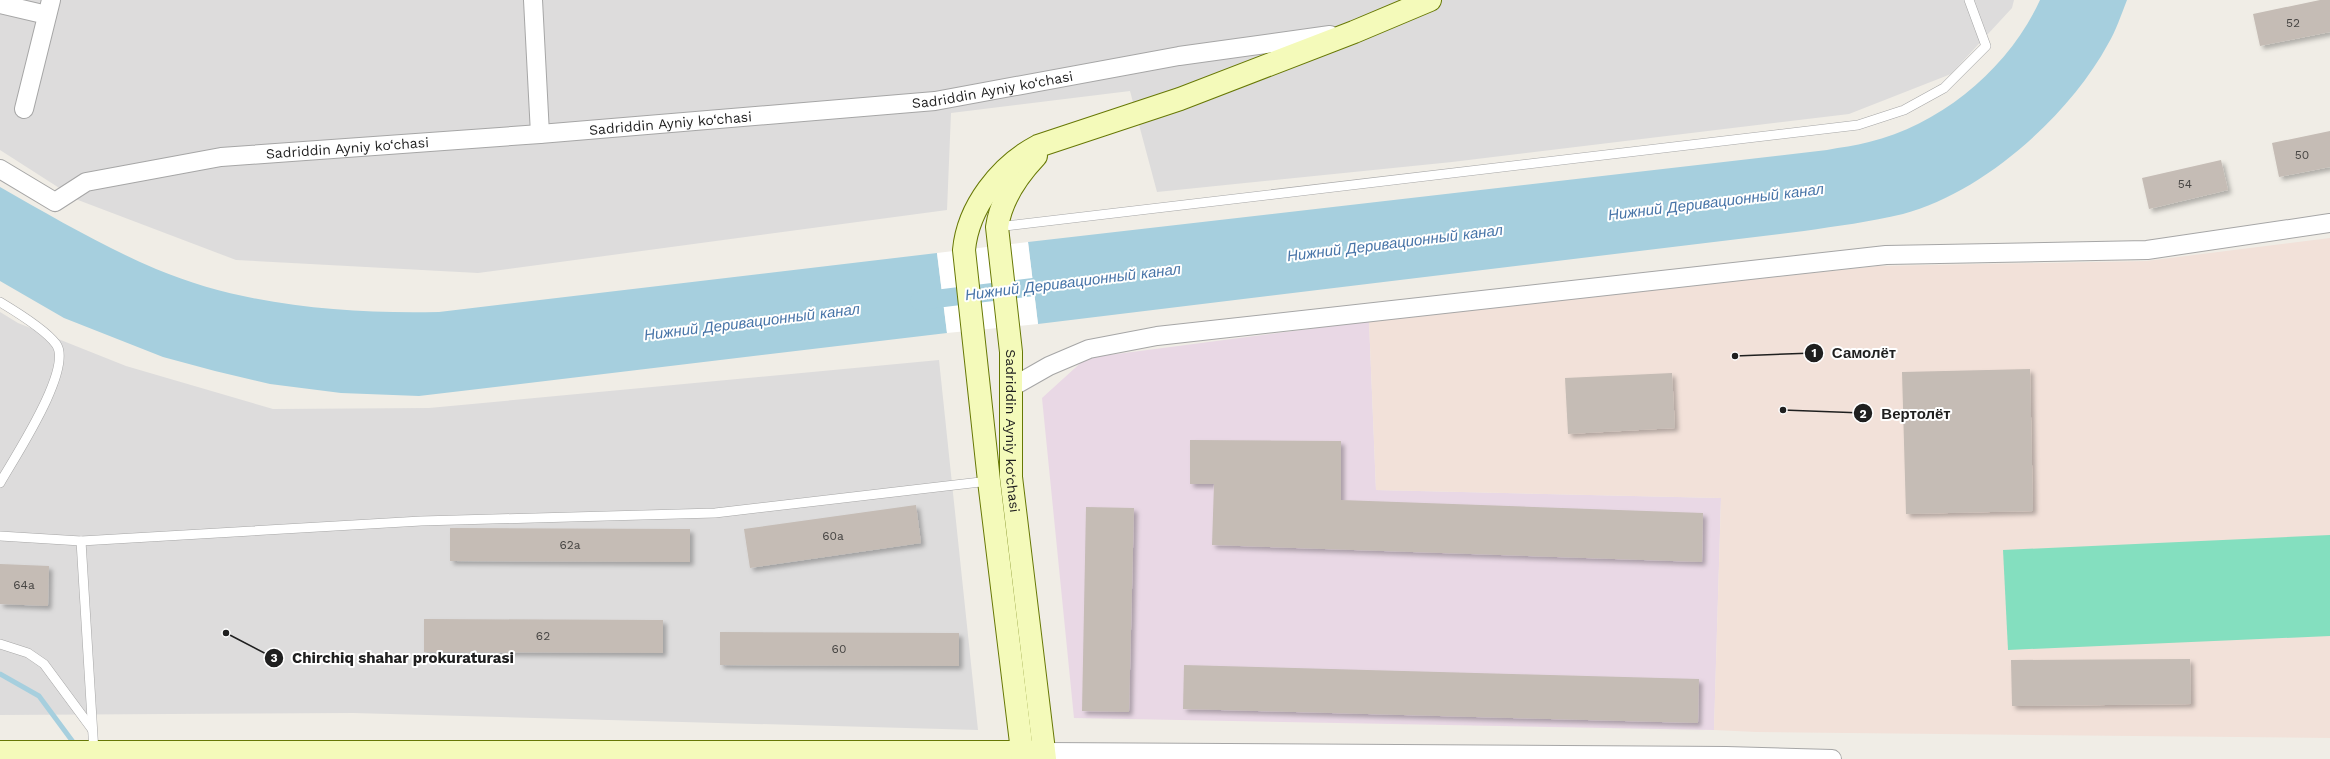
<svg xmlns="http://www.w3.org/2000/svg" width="2330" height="759" font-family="'Work Sans',sans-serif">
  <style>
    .residential { fill: #dddcdc }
    .industrial { fill: #e9d8e5 }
    .military { fill: #f2e1d9 }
    .pitch { fill: #84dfbf }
    .water { fill: #a6cfde }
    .pier { fill: #fff }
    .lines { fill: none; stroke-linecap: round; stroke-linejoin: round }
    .stream { stroke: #a6cfde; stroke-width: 5 }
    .canal { stroke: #a6cfde; stroke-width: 18 }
    .building { fill: #c5bcb5; filter: url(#shadow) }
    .lane-casing { stroke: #a6a6a6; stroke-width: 10 }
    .street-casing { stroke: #a6a6a6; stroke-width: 20 }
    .secondary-casing { stroke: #677805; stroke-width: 24 }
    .lane { stroke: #fff; stroke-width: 9 }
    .street { stroke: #fff; stroke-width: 18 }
    .secondary { stroke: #f4faba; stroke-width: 22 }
    .labels { text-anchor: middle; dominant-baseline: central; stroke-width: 4; stroke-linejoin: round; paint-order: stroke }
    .number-label { font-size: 12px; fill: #484644 }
    .street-label { font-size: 14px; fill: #1f1f1f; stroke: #fff }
    .water-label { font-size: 15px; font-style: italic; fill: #4875a8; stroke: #fff }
    .leader { fill: none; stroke: #1f1f1f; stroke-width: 1.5 }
    .callout-dot { fill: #1f1f1f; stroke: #fff; stroke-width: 1.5 }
    .mark-label { font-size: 12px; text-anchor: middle; font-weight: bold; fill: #fff }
    .callout-label { font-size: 15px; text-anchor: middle; font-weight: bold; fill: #1f1f1f; stroke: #fff; stroke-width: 4; stroke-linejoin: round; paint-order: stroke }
  </style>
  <defs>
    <filter id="shadow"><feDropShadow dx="3.5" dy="3.5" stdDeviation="2" flood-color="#0004"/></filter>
  </defs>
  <rect width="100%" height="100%" fill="#f0ede6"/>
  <!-- residential -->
  <g class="residential">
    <polygon points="0,0 2014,0 2012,8 1951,74 1849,114 1452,162 1157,192 1130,91 951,113 947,210 478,273 236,260 78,200 0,150"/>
    <polygon points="0,312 18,323 126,366 273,409 429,408 939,360 978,730 353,713 0,715"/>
  </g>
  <!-- industrial -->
  <polygon class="industrial" points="1369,321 1376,490 1721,498 1714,730 1074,718 1042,398 1086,358"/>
  <!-- military -->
  <polygon class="military" points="2330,238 2330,738 1756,732 1714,730 1721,498 1376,490 1369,321 1878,266 2146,261"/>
  <!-- pitch -->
  <polygon class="pitch" points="2330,535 2330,636 2008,650 2003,550"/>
  <!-- water -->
  <g class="water">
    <path d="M2040,0H2127C2121,15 2116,31 2108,44C2069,116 1983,193 1903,214C1870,222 1837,226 1804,231L1038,324L1028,242L1827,150C1841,147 1855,146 1869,142C1942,124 2009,68 2040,0Z"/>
    <path d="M0,187C51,216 102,246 156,269C244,306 345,314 439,312L937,253L947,333L419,396L341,393L270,384L215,371L163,357L64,318L0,281Z"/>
  </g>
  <!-- pier -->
  <polygon class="pier" points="1028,242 1038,324 947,333 937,253"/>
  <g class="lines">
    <!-- stream -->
    <polyline class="stream" points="0,674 39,696 76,746"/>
    <!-- canal -->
    <polyline class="canal" points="919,301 1058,284"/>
  </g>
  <!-- building -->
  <g class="building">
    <polygon points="2320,0 2330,0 2330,32 2260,46 2253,14"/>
    <polygon points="2330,131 2330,167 2279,177 2272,143"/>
    <polygon points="2221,160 2228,190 2149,209 2142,178"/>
    <polygon points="2030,369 2033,511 1906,514 1902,372"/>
    <polygon points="1672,373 1675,428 1568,434 1565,378"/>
    <polygon points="1190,440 1341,441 1341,500 1703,513 1702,562 1212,545 1214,484 1190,484"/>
    <polygon points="916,505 921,543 750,568 744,529"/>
    <polygon points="1086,507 1134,508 1129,712 1082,711"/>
    <polygon points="450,528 690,529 690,562 450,561"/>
    <polygon points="0,564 49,566 48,606 0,604"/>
    <polygon points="424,619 663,620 663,653 424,652"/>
    <polygon points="720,632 959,633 959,666 720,665"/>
    <polygon points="2190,659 2191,704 2012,706 2011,660"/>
    <polygon points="1184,665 1699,679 1698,723 1183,709"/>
  </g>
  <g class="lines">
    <defs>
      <g id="lane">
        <polyline points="997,227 1858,125 1904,110 1944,88 1986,46 1969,0"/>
        <path d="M0,302C15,311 45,329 56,344C74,368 14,458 0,483"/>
        <polyline points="0,536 81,541"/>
        <polyline points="0,644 28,653 44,664 92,729"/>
        <polyline points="94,752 81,541 421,521 715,513 989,481"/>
      </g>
      <g id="street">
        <polyline points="533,0 540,134"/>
        <polyline points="0,4 47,15"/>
        <polyline points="24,109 51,0"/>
        <path id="s1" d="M0,169L55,202L86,182L221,157L540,134L935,101L1179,56L1330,35"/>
        <polyline points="1012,387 1049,366 1089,349 1157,336 1886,255 2147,250 2330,223"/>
        <polyline points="1044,752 1726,756 1832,759"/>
      </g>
      <g id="secondary">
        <path id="s2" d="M1036,156C1018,175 1001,200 997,227L1011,352V477L1045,759"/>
        <polyline points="0,752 1044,752"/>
        <path d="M1023,759L989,481L964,250C968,207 1000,166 1038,146L1180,99L1354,32L1430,0"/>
      </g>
    </defs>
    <!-- lane casing -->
    <use href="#lane" class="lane-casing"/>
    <!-- street casing -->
    <use href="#street" class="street-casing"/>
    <!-- secondary casing -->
    <use href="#secondary" class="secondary-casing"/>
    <!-- lane -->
    <use href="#lane" class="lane"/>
    <!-- street -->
    <use href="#street" class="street"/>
    <!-- secondary -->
    <use href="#secondary" class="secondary"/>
  </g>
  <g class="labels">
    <!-- number labels -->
    <g class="number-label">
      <text x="2293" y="23">52</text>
      <text x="2302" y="155">50</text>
      <text x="2185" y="184">54</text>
      <text x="833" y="536">60a</text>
      <text x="570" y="545">62a</text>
      <text x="24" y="585">64a</text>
      <text x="543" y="636">62</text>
      <text x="839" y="649">60</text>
    </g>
    <!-- street labels -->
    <g class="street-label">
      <text stroke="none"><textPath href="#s1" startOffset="1013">Sadriddin Ayniy ko‘chasi</textPath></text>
      <text stroke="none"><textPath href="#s1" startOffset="689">Sadriddin Ayniy ko‘chasi</textPath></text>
      <text stroke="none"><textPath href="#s1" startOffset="365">Sadriddin Ayniy ko‘chasi</textPath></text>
      <text stroke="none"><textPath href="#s2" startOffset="287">Sadriddin Ayniy ko‘chasi</textPath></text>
    </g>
    <!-- water labels -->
    <g class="water-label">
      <text transform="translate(1716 202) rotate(-7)">Нижний Деривационный канал</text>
      <text transform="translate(1395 243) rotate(-7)">Нижний Деривационный канал</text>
      <text transform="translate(1073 282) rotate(-7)">Нижний Деривационный канал</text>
      <text transform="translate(752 322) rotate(-7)">Нижний Деривационный канал</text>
    </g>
  </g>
  <!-- callouts -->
  <path class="leader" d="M1735 356L1814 353M1783 410L1863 413M226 633L274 658"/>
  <g class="callout-dot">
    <circle cx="1735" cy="356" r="4"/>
    <circle cx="1783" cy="410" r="4"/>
    <circle cx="226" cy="633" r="4"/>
    <circle cx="1814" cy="353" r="10"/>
    <circle cx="1863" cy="413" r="10"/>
    <circle cx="274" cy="658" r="10"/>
  </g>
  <g class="mark-label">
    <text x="1814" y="357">1</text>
    <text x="1863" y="418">2</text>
    <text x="274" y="662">3</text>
  </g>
  <g class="callout-label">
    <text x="1864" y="358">Самолёт</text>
    <text x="1916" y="419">Вертолёт</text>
    <text x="403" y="663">Chirchiq shahar prokuraturasi</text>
  </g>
</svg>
